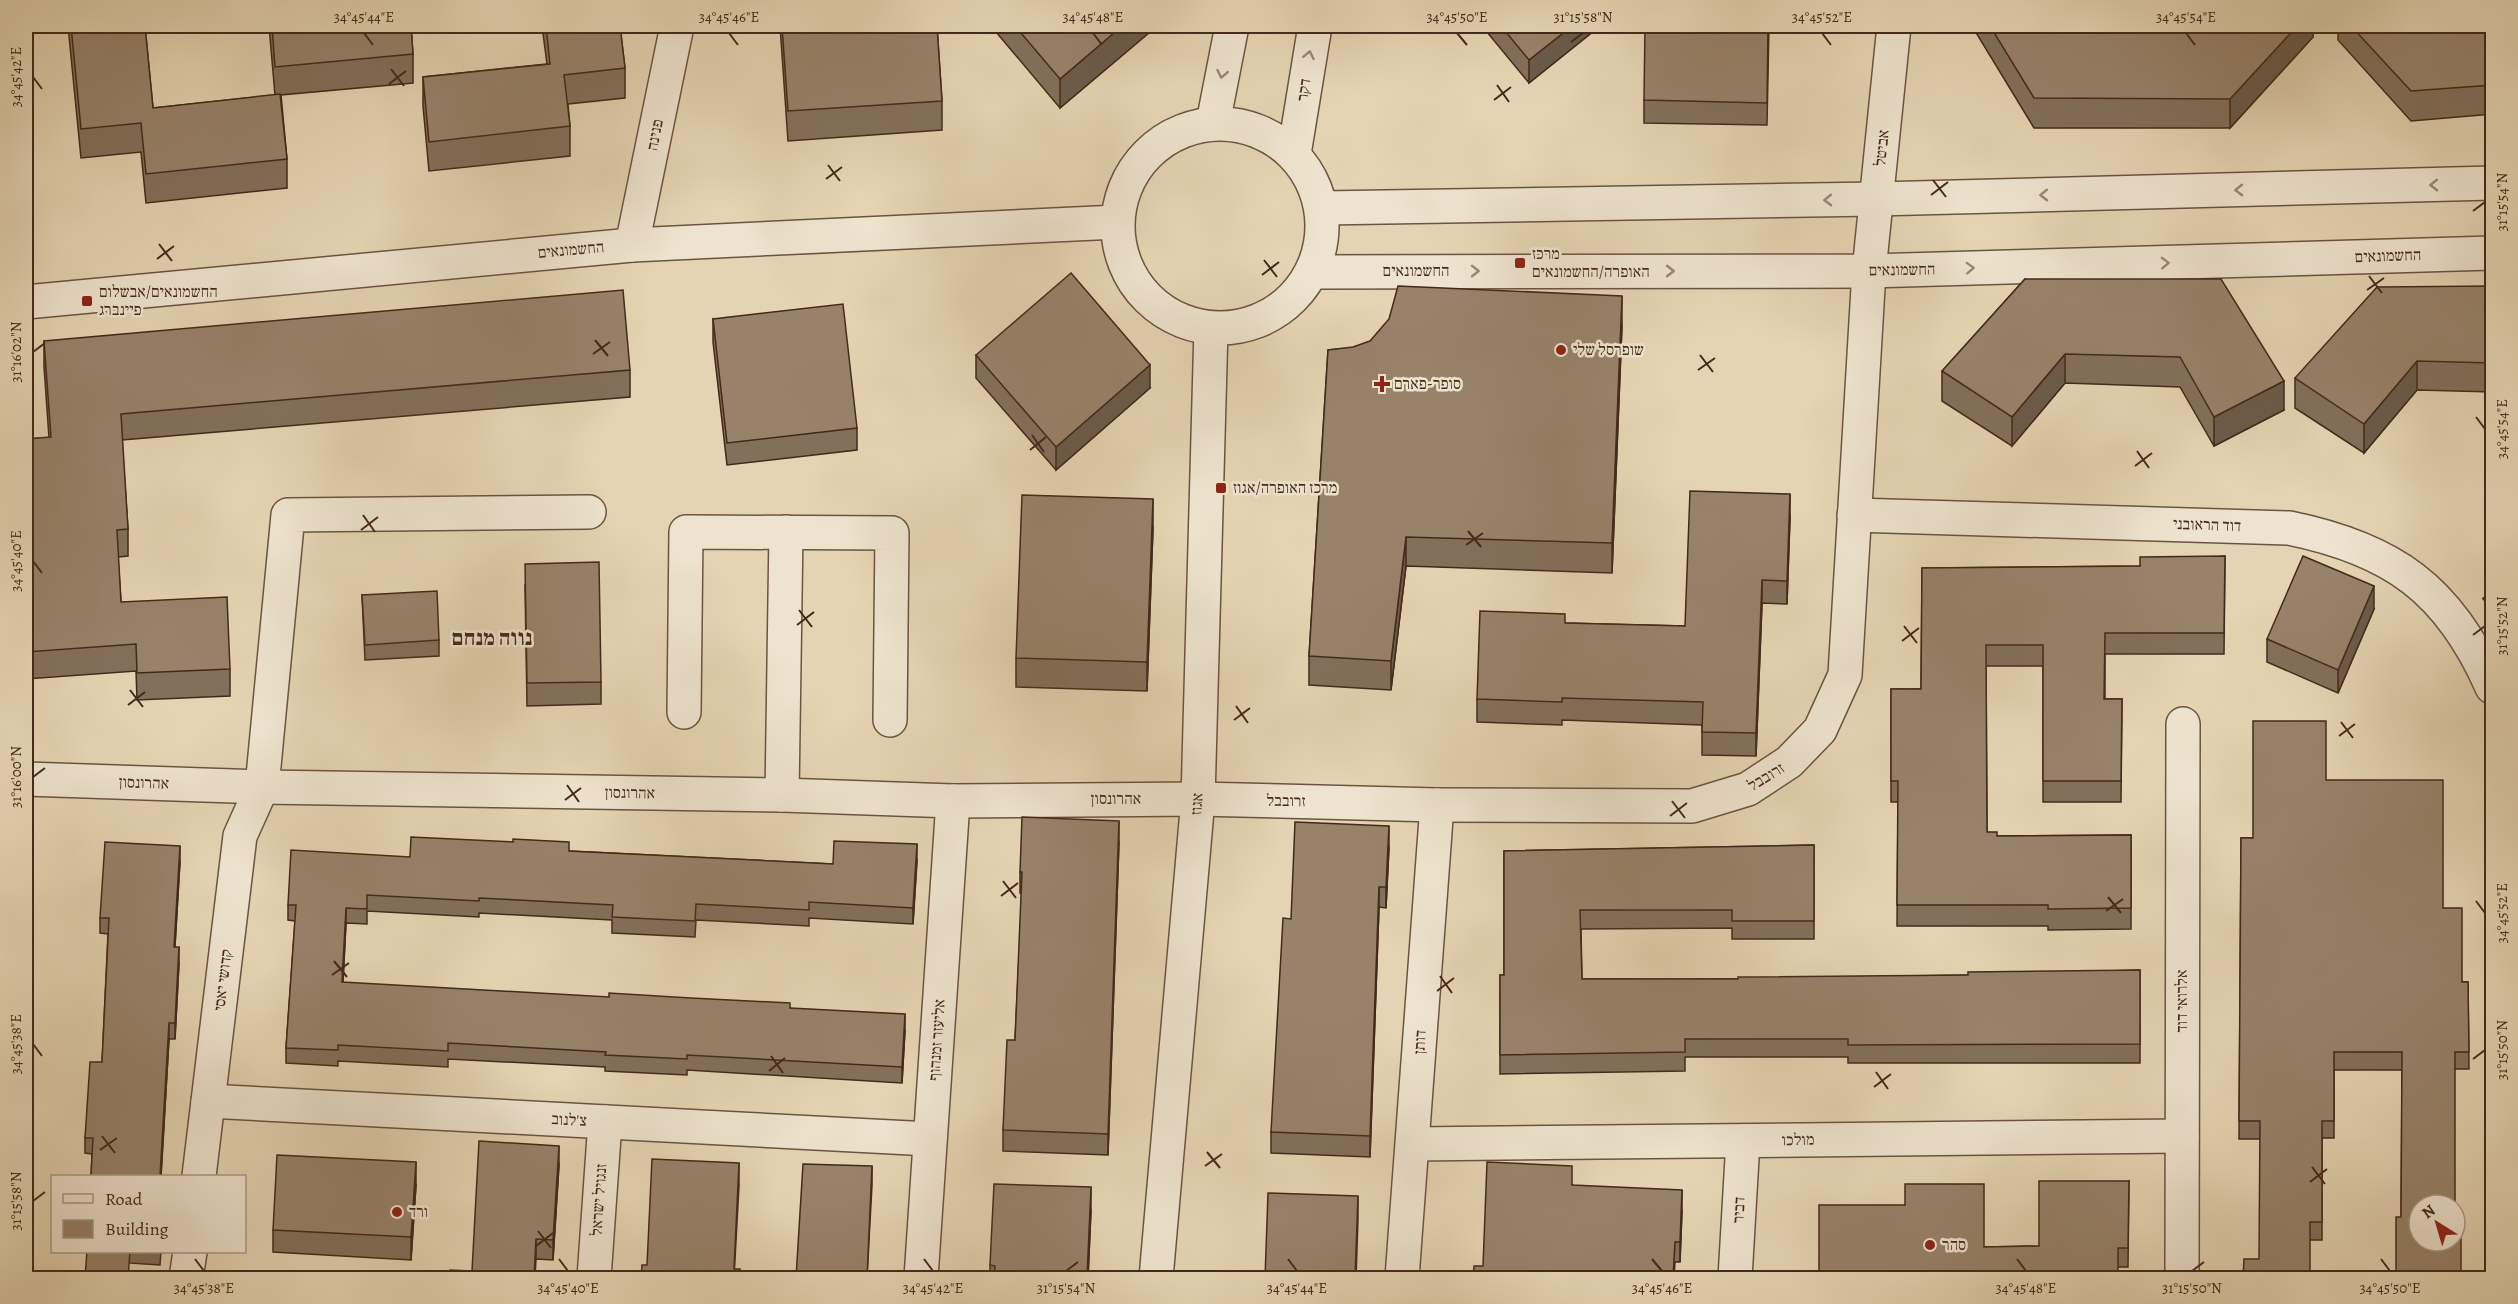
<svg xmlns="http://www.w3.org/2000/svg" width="2518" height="1304" font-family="Alegreya,'Frank Ruhl Libre',serif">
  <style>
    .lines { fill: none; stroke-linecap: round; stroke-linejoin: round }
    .minor-casing { stroke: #6c5440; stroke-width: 36 }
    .path { stroke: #44291a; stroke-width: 4; stroke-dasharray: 4.5 3; stroke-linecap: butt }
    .minor { stroke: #eee3ce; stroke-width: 33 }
    .wall { fill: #83705b; stroke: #44291a; stroke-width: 1.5 }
    .shaded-wall { fill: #6a5b4a; stroke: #44291a; stroke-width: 1.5 }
    .building { fill: #98826a; stroke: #44291a; stroke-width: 1.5; fill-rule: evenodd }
    .oneway { stroke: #998674 }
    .ticks { fill: none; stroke: #44291a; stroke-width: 2 }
    .poi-dot { fill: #8f2418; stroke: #eee3ce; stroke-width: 2 }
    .labels { text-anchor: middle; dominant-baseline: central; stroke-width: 5; stroke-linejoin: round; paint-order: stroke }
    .street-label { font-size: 16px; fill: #44291a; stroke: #eee3ce }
    .poi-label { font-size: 16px; fill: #44291a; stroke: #eee3ce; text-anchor: start }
    .district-label { font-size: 22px; font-weight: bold; fill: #44291a; stroke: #eee3ce }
    .neatline { fill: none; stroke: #44291a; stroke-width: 2 }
    .ticks-label { font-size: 15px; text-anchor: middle; fill: #44291a }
  </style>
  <rect width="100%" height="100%" fill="#e5d4b3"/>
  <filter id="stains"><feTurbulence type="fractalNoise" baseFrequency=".00333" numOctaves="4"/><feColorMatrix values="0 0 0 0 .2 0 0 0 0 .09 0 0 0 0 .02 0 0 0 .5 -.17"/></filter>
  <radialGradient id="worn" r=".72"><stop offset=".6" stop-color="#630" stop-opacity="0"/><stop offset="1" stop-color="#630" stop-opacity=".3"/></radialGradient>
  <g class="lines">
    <defs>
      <g id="minor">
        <polyline points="1213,123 1232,26"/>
        <circle cx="1220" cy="226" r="102"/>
        <polyline points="1294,154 1315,26"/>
        <polyline points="1322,208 1876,199 2492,183"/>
        <polyline points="632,245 677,26"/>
        <polyline points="1312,272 1869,271 2492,253"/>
        <polyline points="26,302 632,245 1117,222"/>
        <path d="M1854,515L2289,528C2392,549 2449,589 2492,687"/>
        <polyline points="684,712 686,532 892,533 890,720"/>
        <polyline points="26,779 262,787 782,795 953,801 1198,799 1437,805 1692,806 1748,789 1789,762 1820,730 1845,675 1869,271 1894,26"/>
        <polyline points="782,795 786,532"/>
        <polyline points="208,1101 930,1139"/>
        <polyline points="1413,1144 2182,1136"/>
        <polyline points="199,1176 240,836 262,787 288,515 589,512"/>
        <polyline points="186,1278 190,1252"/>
        <polyline points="594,1278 605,1122"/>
        <polyline points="921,1278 953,801"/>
        <polyline points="1156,1278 1198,799 1211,328"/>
        <polyline points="1402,1278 1437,805"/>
        <polyline points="1735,1278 1743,1141"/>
        <polyline points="2182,1278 2183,724"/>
      </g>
    </defs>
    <!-- minor casing -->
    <use href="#minor" class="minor-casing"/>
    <!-- path -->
    <polyline class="path" points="2483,600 2492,592"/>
    <!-- minor -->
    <use href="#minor" class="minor"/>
  </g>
  <!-- wall -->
  <g class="wall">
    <polygon points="68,26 145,26 153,108 275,95 269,26 411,26 413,54 413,83 281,95 287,159 287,188 146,203 141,152 81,158"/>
    <polygon points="542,26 620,26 625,68 625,98 568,104 570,126 570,156 429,171 423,106 423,77 547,64"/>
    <polygon points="780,26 937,26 942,101 942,130 788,141"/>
    <polygon points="991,26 1157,26 1060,108"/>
    <polygon points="1482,26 1600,26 1529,83"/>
    <polygon points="1769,26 1767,125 1644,123 1644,100"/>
    <polygon points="1972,26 2313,26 2313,37 2230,128 2034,128"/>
    <polygon points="2338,26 2493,26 2493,114 2411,121 2338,40"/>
    <polygon points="2025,279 2284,410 2214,446 2180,387 2065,383 2012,446 1942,401 1942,371"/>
    <polygon points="2493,286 2493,392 2417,390 2364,453 2295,408 2295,378"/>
    <polygon points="713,319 857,428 857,450 727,465 713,342"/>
    <polygon points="1622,325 1612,573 1406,566 1391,690 1309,685 1309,656 1328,350"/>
    <polygon points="44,341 630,370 630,397 122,440 128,529 128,556 118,557 121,602 230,669 230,696 137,700 136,671 26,679 26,439 49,438 44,367"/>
    <polygon points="976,355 1150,388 1056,470 976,378"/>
    <polygon points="1790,517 1787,604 1762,603 1756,756 1702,755 1702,725 1562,720 1562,725 1477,722 1477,699 1565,623 1685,626"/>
    <polygon points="1153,528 1147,691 1016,687 1016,658"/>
    <polygon points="2225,556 2224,654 2105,654 2105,699 2122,699 2121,802 2043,802 2043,666 1986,666 1987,832 1997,836 2131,835 2131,929 2048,930 2048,926 1897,926 1898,802 1891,802 1891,689 1921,689 1922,568 2140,566"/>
    <polygon points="525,586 601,682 601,704 527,706"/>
    <polygon points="362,595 439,640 439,656 365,660"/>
    <polygon points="2374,609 2338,693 2267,662 2267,639"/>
    <polygon points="2326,780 2443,908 2462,982 2468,982 2469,1069 2455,1069 2401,1217 2402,1070 2334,1070 2334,1138 2322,1138 2322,1240 2310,1240 2260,1139 2239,1139 2241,838 2253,838"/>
    <polygon points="1119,842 1108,1155 1003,1151 1003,1130 1015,1040 1022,893 1020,893 1020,872"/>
    <polygon points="1814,845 1814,939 1732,939 1732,928 1581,929 1582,979 1738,979 1968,975 2140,970 2140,1063 1848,1063 1848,1057 1685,1057 1685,1071 1500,1074 1500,975 1504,975 1504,851"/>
    <polygon points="1389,847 1386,908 1379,907 1370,1157 1271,1153 1271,1132"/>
    <polygon points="569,851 833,864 917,860 913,924 809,918 809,926 696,920 695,937 612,933 612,920 479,913 479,917 367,911 367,924 346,923 343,983 790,1008 905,1030 902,1083 687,1070 687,1075 605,1071 605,1067 448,1059 448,1067 338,1061 338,1066 286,1063 286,1048 295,921 288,920 288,905 410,857"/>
    <polygon points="180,861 175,947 179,963 175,1039 169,1039 161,1176 91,1176 92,1154 85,1153 85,1138 102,1062 108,934 100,933 100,918"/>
    <polygon points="559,1165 553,1260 536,1259 472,1271"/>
    <polygon points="2129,1181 2128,1267 2118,1267 1984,1247 2039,1246"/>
    <polygon points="416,1185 411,1260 273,1252 273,1230"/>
    <polygon points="1572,1185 1682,1210 1680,1262 1675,1262 1674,1278 1473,1278"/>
    <polygon points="1091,1210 1088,1278 990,1278 990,1265"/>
    <polygon points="87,1251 161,1251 160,1265 130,1263"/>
  </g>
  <!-- shaded-wall -->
  <g class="shaded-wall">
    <polygon points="1122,26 1157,26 1060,108 1060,79"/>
    <polygon points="1572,26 1600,26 1529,83 1529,60"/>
    <polygon points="2297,26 2313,26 2313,37 2230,128 2230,99"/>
    <polygon points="1622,296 1622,325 1612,573 1612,543"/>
    <polygon points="2065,354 2065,383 2012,446 2012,417"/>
    <polygon points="2417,361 2417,390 2364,453 2364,424"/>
    <polygon points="1150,365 1150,388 1056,470 1056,447"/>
    <polygon points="2284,381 2284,410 2214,446 2214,417"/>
    <polygon points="1790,494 1790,517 1787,604 1787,581"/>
    <polygon points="1153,499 1153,528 1147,691 1147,662"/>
    <polygon points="1406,537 1406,566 1391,690 1391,661"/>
    <polygon points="1762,580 1762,603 1756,756 1756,733"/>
    <polygon points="2374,586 2374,609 2338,693 2338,670"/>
    <polygon points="1119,821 1119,842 1108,1155 1108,1134"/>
    <polygon points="1389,826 1389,847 1386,908 1386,887"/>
    <polygon points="917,844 917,860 913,924 913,908"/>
    <polygon points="180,846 180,861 174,962 174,947"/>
    <polygon points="1379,887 1379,907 1370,1157 1370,1136"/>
    <polygon points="346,908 346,923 342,998 342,982"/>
    <polygon points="179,947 179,963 175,1039 175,1023"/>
    <polygon points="905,1014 905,1030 902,1083 902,1067"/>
    <polygon points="169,1023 169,1039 161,1176 160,1176"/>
    <polygon points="559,1146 559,1165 553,1260 553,1240"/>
    <polygon points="416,1162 416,1185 411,1260 411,1237"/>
    <polygon points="739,1163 739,1186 734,1278"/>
    <polygon points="872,1166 872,1185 867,1278"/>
    <polygon points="1091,1187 1091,1210 1088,1278 1087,1278"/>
    <polygon points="1682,1190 1682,1210 1680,1262 1680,1242"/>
    <polygon points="1358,1196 1358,1219 1356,1278 1355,1278"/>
    <polygon points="536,1239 536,1259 535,1278 534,1278"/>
  </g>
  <!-- building -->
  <g class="building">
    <polygon points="71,26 145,26 153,108 280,94 287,159 146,174 141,123 81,129"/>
    <polygon points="272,26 411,26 413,54 275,67"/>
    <polygon points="546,26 620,26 625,68 564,75 570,126 429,142 423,77 550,64"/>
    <polygon points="782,26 937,26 942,101 788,111"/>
    <polygon points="1015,26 1122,26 1060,79"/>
    <polygon points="1501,26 1572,26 1529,60"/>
    <polygon points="1645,26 1768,26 1767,103 1644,100"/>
    <polygon points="1990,26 2297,26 2230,99 2034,98"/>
    <polygon points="2351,26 2493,26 2493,85 2411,91"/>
    <polygon points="1071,273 1150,365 1056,447 976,355"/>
    <polygon points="2025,279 2221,279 2284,381 2214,417 2180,357 2065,354 2012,417 1942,371"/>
    <polygon points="1398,286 1622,296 1612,543 1406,537 1391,661 1309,656 1328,350 1353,347 1370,341 1389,319"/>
    <polygon points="2493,286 2493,363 2417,361 2364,424 2295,378 2377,287"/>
    <polygon points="623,290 630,370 121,414 128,529 117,530 121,602 227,597 230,669 137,673 136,644 26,652 26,439 51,437 44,341"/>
    <polygon points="843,304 857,428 727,443 713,319"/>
    <polygon points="1690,491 1790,494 1787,581 1762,580 1756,733 1702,732 1703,702 1562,698 1562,702 1477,699 1480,611 1565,614 1565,623 1685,626"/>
    <polygon points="1022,495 1153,499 1147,662 1016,658"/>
    <polygon points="2225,556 2224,633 2105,633 2104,699 2122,699 2121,781 2043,781 2043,645 1986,645 1987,832 1997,832 1997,836 2131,835 2131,908 2048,909 2048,905 1897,905 1898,781 1891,781 1891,689 1921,689 1922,568 2140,566 2140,557"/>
    <polygon points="2303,556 2374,586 2338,670 2267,639"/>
    <polygon points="599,562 601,682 527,683 525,564"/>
    <polygon points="437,591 439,640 365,645 362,595"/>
    <path d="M2253,721H2326V780H2443V908H2462V982H2468L2469,1052H2455V1216H2461V1278H2396V1217H2401L2402,1052H2334V1121H2322V1222H2310V1278H2243L2244,1259H2259L2260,1121H2239L2241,838H2253ZM2419,1205H2455V1241H2419Z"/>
    <polygon points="1022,817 1119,821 1108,1134 1003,1130 1007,1040 1015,1040 1022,872 1020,872"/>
    <polygon points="1295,822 1389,826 1386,887 1379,887 1370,1136 1271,1132 1283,918 1291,919"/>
    <polygon points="411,837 513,842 513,839 569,842 569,851 833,864 834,841 917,844 913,908 809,902 809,910 696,904 695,921 612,917 613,905 479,898 479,901 367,895 367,909 346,908 342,982 609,997 609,993 691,998 790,1003 790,1008 905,1014 902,1067 687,1055 687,1059 605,1055 606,1052 448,1043 448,1051 338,1045 338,1050 286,1048 296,905 288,905 291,850 410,857"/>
    <polygon points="105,842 180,846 174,947 179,947 175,1023 169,1023 160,1176 91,1176 93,1138 85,1138 90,1062 102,1062 109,918 100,918"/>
    <polygon points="1814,845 1814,921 1732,921 1732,910 1580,910 1582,979 1738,979 1738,977 1968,975 1968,972 2140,970 2140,1044 1848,1045 1848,1039 1685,1039 1685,1052 1500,1055 1500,975 1504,975 1504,851"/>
    <polygon points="479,1141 559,1146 553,1240 536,1239 534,1278 449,1278 450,1270 472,1271"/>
    <polygon points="277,1155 416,1162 411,1237 273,1230"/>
    <polygon points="652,1159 739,1163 734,1269 740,1269 739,1278 641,1278 642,1265 647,1265"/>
    <polygon points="1487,1162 1572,1166 1572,1185 1682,1190 1680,1242 1675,1242 1673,1278 1473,1278 1474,1266 1483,1266"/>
    <polygon points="803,1164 872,1166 867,1278 796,1278"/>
    <polygon points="2039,1181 2129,1181 2128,1248 2118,1248 2118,1278 1819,1278 1819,1205 1905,1205 1905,1184 1984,1184 1984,1247 2039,1246"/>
    <polygon points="994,1184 1091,1187 1087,1278 994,1278 995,1266 990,1265"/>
    <polygon points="1268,1193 1358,1196 1355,1278 1265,1278"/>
    <polygon points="87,1251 130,1251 128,1278 85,1278"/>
  </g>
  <!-- one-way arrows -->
  <defs><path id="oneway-chevron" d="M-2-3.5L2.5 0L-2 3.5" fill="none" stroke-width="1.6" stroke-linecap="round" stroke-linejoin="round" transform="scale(1.5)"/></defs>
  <g class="oneway">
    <use href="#oneway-chevron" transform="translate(1309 55) rotate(-79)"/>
    <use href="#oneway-chevron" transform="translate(1222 74) rotate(101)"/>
    <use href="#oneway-chevron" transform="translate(2434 185) rotate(179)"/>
    <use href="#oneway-chevron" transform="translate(2239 190) rotate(179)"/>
    <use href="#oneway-chevron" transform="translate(2044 195) rotate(179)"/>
    <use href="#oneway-chevron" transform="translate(1828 200) rotate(179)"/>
    <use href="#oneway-chevron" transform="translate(2165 263) rotate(-2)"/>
    <use href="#oneway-chevron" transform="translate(1970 268) rotate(-2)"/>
    <use href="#oneway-chevron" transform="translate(1475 271)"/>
    <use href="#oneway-chevron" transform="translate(1670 271)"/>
  </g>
  <!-- ticks -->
  <path class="ticks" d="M364,33L373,45M729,33L738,45M1093,33L1102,45M1457,33L1467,45M1822,33L1831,45M2186,33L2195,45M1571,42L1583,33M391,69L404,86M33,77L42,89M389,84L406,71M1497,85L1509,102M1494,100L1511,87M828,165L840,181M826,179L842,167M1933,180L1946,197M1931,195L1948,182M2473,211L2485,202M159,244L172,261M157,259L174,246M1264,260L1277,277M1262,275L1279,262M2369,276L2382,293M2367,290L2384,278M595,340L608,356M33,352L45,343M593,354L610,342M1700,355L1713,372M1698,370L1715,358M2476,417L2485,429M1032,435L1044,452M1030,450L1046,437M2137,451L2149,468M2135,466L2152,453M363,515L375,532M361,530L378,517M1468,531L1481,547M1466,545L1483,533M33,561L42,573M799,610L812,627M797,625L814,612M1904,626L1917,643M2473,635L2485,626M1902,641L1919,628M130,690L143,707M128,705L145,692M1236,706L1248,723M1234,720L1250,708M2341,722L2353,738M2339,736L2355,724M33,777L45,768M567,785L579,802M565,800L581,788M1672,801L1685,818M1670,816L1687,803M1003,881L1016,898M1001,896L1018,883M2108,897L2121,913M2476,901L2485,913M2106,911L2123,899M334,961L347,977M332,975L349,963M1440,976L1452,993M1437,991L1454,978M33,1044L42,1056M771,1056L783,1073M2473,1059L2485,1050M769,1071L785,1058M1876,1072L1888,1089M1874,1087L1891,1074M102,1136L115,1153M100,1150L117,1138M1207,1152L1220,1168M1205,1166L1222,1154M2312,1167L2325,1184M2310,1182L2327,1169M33,1201L45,1192M538,1231L551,1248M536,1246L553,1233M195,1259L204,1271M559,1259L568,1271M924,1259L933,1271M1288,1259L1297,1271M1652,1259L1662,1271M2017,1259L2026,1271M2381,1259L2390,1271M1066,1271L1078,1262M2192,1271L2204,1262"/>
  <!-- markers -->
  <g class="poi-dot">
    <rect x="1514" y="257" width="12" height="12" rx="3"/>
    <rect x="81" y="295" width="12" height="12" rx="3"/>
    <circle cx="1561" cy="350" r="6"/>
    <path d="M1379 375h6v6h6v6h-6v6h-6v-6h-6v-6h6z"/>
    <rect x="1215" y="482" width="12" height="12" rx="3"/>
    <circle cx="397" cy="1212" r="6"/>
    <circle cx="1930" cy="1245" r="6"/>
  </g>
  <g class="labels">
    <!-- street labels -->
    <g class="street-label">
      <text transform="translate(1304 90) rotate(-82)">דקר</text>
      <text transform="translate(655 135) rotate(-79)">פנינה</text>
      <text transform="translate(1882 148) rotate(-84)">אביטל</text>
      <text transform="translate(571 250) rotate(-5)">החשמונאים</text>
      <text transform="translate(2388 256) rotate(-2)">החשמונאים</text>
      <text transform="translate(1902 270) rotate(-1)">החשמונאים</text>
      <text x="1416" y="271">החשמונאים</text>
      <text transform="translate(2207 525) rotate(2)">דוד הראובני</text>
      <text transform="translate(1766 777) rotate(-31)">זרובבל</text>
      <text transform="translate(144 783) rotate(2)">אהרונסון</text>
      <text transform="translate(630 793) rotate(1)">אהרונסון</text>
      <text x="1116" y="799">אהרונסון</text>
      <text transform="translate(1286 801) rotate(1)">זרובבל</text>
      <text transform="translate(1197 804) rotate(-86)">אגוז</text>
      <text transform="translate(223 980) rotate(-83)">קדושי יאסי</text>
      <text transform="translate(2182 1001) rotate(-90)">אלרואי דוד</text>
      <text transform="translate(937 1040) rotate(-86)">אליעזר זמנהוף</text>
      <text transform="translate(1420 1042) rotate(-86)">דותן</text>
      <text transform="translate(569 1120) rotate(3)">צ'לנוב</text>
      <text transform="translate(1798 1140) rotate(-1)">מולכו</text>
      <text transform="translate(599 1200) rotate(-86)">זנגויל ישראל</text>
      <text transform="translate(1739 1210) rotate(-87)">דביר</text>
    </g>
    <!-- poi labels -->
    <g class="poi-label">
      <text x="1532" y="254">מרכז<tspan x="1532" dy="18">האופרה/החשמונאים</tspan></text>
      <text x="99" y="292">החשמונאים/אבשלום<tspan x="99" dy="18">פיינברג</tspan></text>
      <text x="1573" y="350">שופרסל שלי</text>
      <text x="1394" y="384">סופר-פארם</text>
      <text x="1233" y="488">מרכז האופרה/אגוז</text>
      <text x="409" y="1212">ורד</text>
      <text x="1942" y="1245">סהר</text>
    </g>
    <!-- district labels -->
    <g class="district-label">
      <text x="492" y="638">נווה מנחם</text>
    </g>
  </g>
  <!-- margin -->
  <rect width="2518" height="1304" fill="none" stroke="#e5d4b3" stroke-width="66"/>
  <!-- legend -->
  <rect x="51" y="1175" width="195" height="78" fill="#eee3ce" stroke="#aa9986" stroke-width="1.5"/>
  <rect x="63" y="1194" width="30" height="9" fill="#eee3ce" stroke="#aa9986" stroke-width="1.5"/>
  <text x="105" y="1205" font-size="18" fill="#44291a">Road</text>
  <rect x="63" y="1220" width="30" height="18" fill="#98826a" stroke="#aa9986" stroke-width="1.5"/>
  <text x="105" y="1235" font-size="18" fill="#44291a">Building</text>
  <!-- north arrow -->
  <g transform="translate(2437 1223) rotate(323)"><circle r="28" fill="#eee3ce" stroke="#aa9986" stroke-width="1.5"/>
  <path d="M0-4.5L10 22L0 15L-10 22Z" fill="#8f2418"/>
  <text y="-9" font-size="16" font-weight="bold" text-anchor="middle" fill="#44291a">N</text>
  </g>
  <rect x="33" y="33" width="2452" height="1238" class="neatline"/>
  <g class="ticks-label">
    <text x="364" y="22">34°45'44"E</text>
    <text x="729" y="22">34°45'46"E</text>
    <text x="1093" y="22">34°45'48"E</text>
    <text x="1457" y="22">34°45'50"E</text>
    <text x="1583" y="22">31°15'58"N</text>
    <text x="1822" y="22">34°45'52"E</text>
    <text x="2186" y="22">34°45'54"E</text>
    <text transform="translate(16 77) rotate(-90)" y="5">34°45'42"E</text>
    <text transform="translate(2502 202) rotate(-90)" y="5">31°15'54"N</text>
    <text transform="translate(16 352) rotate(-90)" y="5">31°16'02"N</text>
    <text transform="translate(2502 429) rotate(-90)" y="5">34°45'54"E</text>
    <text transform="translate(16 561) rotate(-90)" y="5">34°45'40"E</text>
    <text transform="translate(2502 626) rotate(-90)" y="5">31°15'52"N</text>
    <text transform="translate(16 777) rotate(-90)" y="5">31°16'00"N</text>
    <text transform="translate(2502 913) rotate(-90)" y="5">34°45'52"E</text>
    <text transform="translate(16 1044) rotate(-90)" y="5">34°45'38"E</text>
    <text transform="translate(2502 1050) rotate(-90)" y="5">31°15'50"N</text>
    <text transform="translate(16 1201) rotate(-90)" y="5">31°15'58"N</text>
    <text x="204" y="1293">34°45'38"E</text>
    <text x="568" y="1293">34°45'40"E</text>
    <text x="933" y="1293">34°45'42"E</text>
    <text x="1066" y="1293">31°15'54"N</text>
    <text x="1297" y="1293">34°45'44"E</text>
    <text x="1662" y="1293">34°45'46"E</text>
    <text x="2026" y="1293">34°45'48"E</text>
    <text x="2192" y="1293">31°15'50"N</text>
    <text x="2390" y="1293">34°45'50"E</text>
  </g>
  <rect width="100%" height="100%" filter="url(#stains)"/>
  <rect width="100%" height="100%" fill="url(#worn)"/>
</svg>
